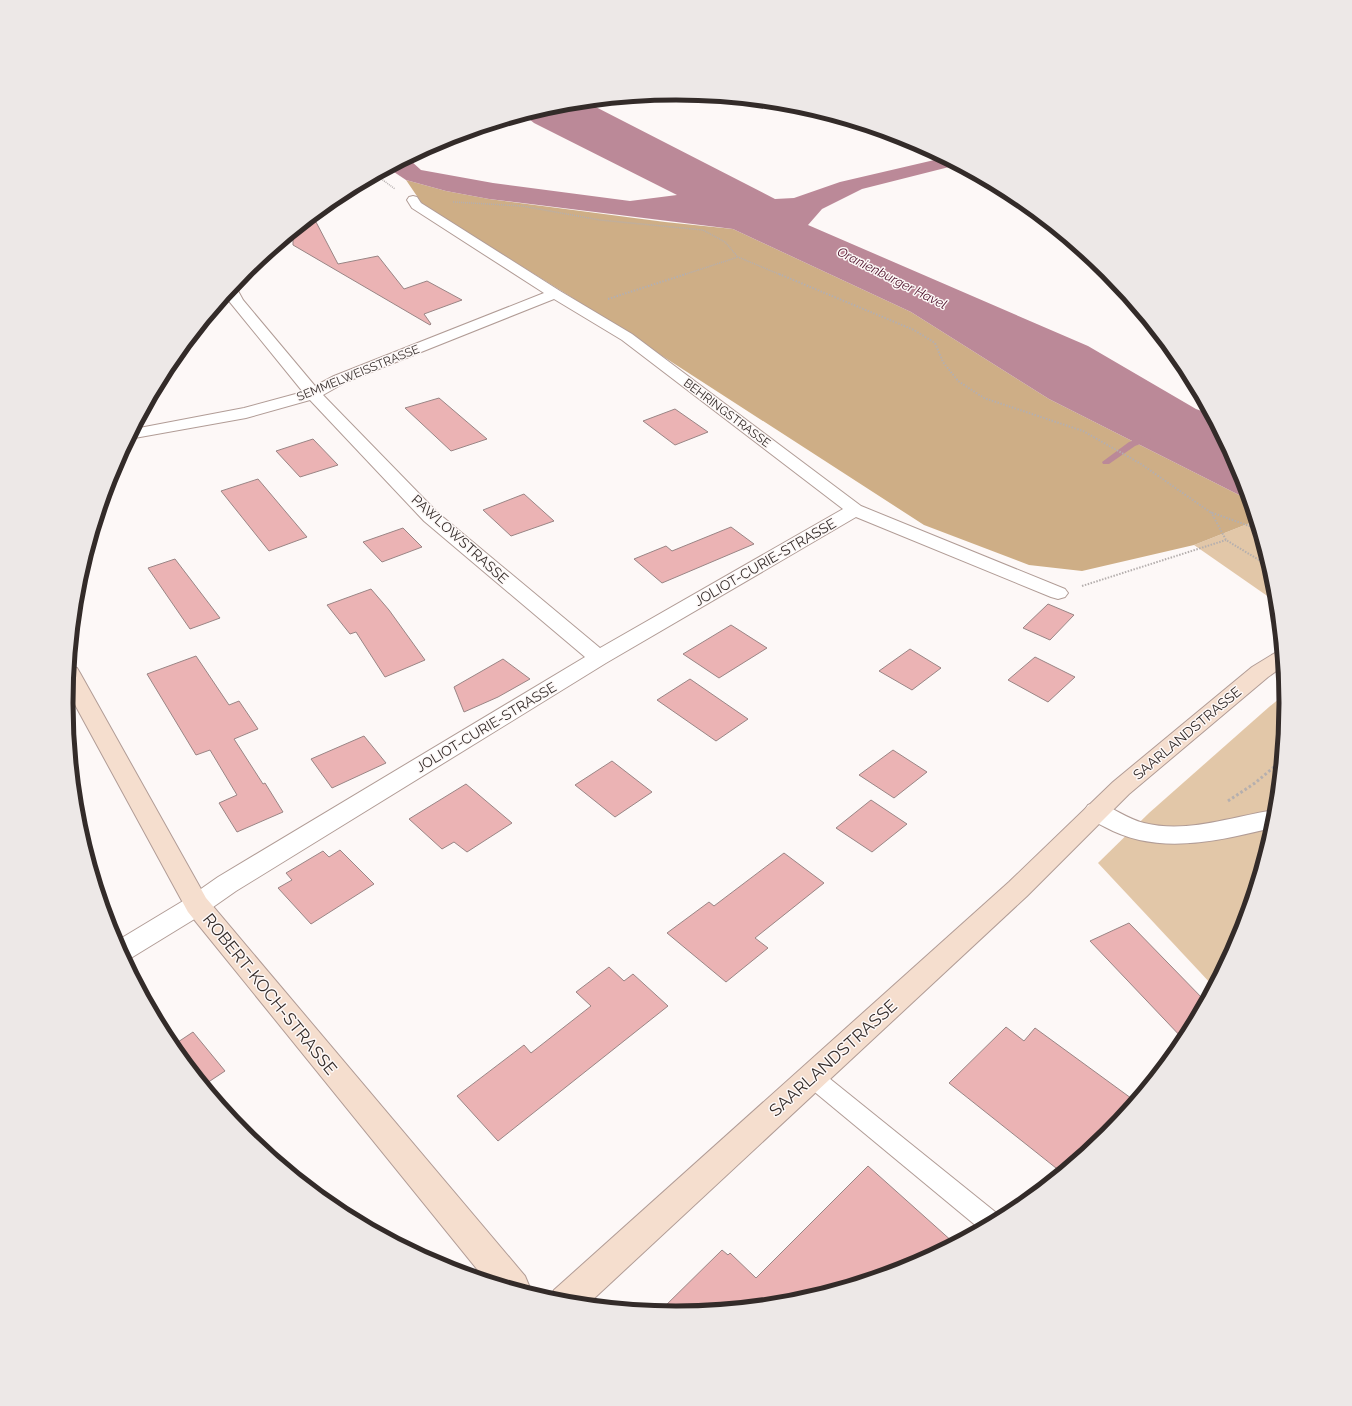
<svg xmlns="http://www.w3.org/2000/svg" width="1352" height="1406" font-family="Raleway,sans-serif">
  <style>
    .green { fill: #e2c7a8 }
    .forest { fill: #ceae86 }
    .water { fill: #bb8998 }
    .lines { fill: none; stroke-linecap: round; stroke-linejoin: round }
    .stream { fill: #bb8998; fill-rule: evenodd }
    .building { fill: #ebb3b4; stroke: #9a8585 }
    .lane-casing { stroke: #b19c96; stroke-width: 2 }
    .street-casing { stroke: #b19c96; stroke-width: 2 }
    .secondary-casing { stroke: #b19c96; stroke-width: 2 }
    .path-far2 { stroke: #b5afae; stroke-width: 1.5; stroke-dasharray: 1 1; stroke-linecap: butt }
    .path-far1 { stroke: #b5afae; stroke-width: 2; stroke-dasharray: 1.5 1.5; stroke-linecap: butt }
    .path { stroke: #b5afae; stroke-width: 3; stroke-dasharray: 2.5 2.5; stroke-linecap: butt }
    .lane { fill: #fff; fill-rule: evenodd }
    .street { fill: #fff; fill-rule: evenodd }
    .secondary { fill: #f5dece; fill-rule: evenodd }
    .labels { text-anchor: middle; dominant-baseline: central; stroke-width: 3; stroke-linejoin: round; paint-order: stroke }
    .far-street-label { font-size: 12px; fill: #332b29; stroke: #fdf8f7 }
    .far-water-label { font-size: 13px; font-style: italic; fill: #4e112b; stroke: #fdf8f7 }
    .street-label { font-size: 14px; fill: #332b29; stroke: #fdf8f7 }
    .near-street-label { font-size: 17px; fill: #332b29; stroke: #fdf8f7 }
    .rim { fill: none; stroke: #332b29; stroke-width: 5 }
  </style>
  <rect width="100%" height="100%" fill="#fdf8f7"/>
  <!-- green -->
  <g class="green">
    <polygon points="1255,521 1274,584 1276,602 1194,545"/>
    <polygon points="1285,694 1286,703 1274,822 1239,937 1213,986 1098,863 1149,813 1269,707"/>
  </g>
  <!-- forest -->
  <polygon class="forest" points="406,180 446,191 489,199 665,222 733,229 911,312 1049,399 1249,500 1255,521 1194,545 1082,571 1029,565 924,525 568,295 423,205"/>
  <!-- water -->
  <polygon class="water" points="586,102 775,199 794,198 840,182 943,158 957,165 862,189 822,209 808,225 1088,346 1196,409 1210,414 1240,470 1249,500 1049,399 911,312 733,229 489,199 446,191 406,180 388,168 410,157 411,161 421,170 493,183 630,201 677,195 534,123 524,115 557,105"/>
  <g class="lines">
    <!-- stream -->
    <polygon class="stream" points="1147,436 1151,438 1150,440 1135,446 1109,464 1103,464 1102,462 1129,442"/>
  </g>
  <!-- building -->
  <g class="building">
    <polygon points="316,222 338,264 378,256 404,289 427,281 462,300 424,314 431,324 430,325 293,245 293,232 303,224"/>
    <polygon points="439,398 487,439 451,451 405,408"/>
    <polygon points="675,409 708,432 675,445 643,421"/>
    <polygon points="313,439 338,465 300,477 276,451"/>
    <polygon points="258,479 307,537 269,551 221,491"/>
    <polygon points="524,494 554,521 511,536 483,510"/>
    <polygon points="731,527 754,544 662,583 634,559 666,546 672,551"/>
    <polygon points="403,528 422,547 382,562 363,542"/>
    <polygon points="175,559 220,618 190,629 148,568"/>
    <polygon points="371,589 389,610 425,660 385,677 356,632 350,634 327,605"/>
    <polygon points="1048,604 1074,615 1050,640 1023,628"/>
    <polygon points="731,625 767,648 719,678 683,654"/>
    <polygon points="910,649 941,668 912,690 879,671"/>
    <polygon points="196,656 229,705 239,701 258,729 234,739 263,784 265,783 283,812 237,832 219,803 237,795 210,750 196,755 147,674"/>
    <polygon points="1035,657 1075,677 1048,702 1008,680"/>
    <polygon points="503,659 530,679 498,697 464,712 454,687"/>
    <polygon points="690,679 748,719 716,741 657,700"/>
    <polygon points="364,736 386,763 332,788 311,759"/>
    <polygon points="893,750 927,772 894,798 859,775"/>
    <polygon points="612,761 652,792 615,817 575,785"/>
    <polygon points="466,784 512,823 467,852 454,842 442,849 409,819"/>
    <polygon points="871,800 907,824 872,852 836,828"/>
    <polygon points="340,850 374,884 311,924 278,888 292,880 286,873 323,851 329,857"/>
    <polygon points="784,853 824,883 755,938 768,948 726,982 667,933 709,902 714,906"/>
    <polygon points="1129,923 1205,1001 1184,1040 1090,941"/>
    <polygon points="609,967 624,981 633,974 668,1006 498,1141 457,1096 524,1045 531,1053 591,1006 576,992"/>
    <polygon points="1006,1027 1024,1041 1035,1028 1135,1101 1107,1134 1061,1172 949,1083"/>
    <polygon points="193,1032 225,1071 204,1085 172,1046"/>
    <polygon points="868,1166 954,1243 909,1267 795,1301 676,1313 660,1311 722,1250 728,1255 730,1253 756,1278"/>
  </g>
  <g class="lines">
    <defs>
      <polygon id="lane" points="812,1068 819,1070 999,1215 1000,1218 980,1229 805,1084 801,1077 805,1070"/>
      <g id="street">
        <path d="M413,196L417,197L421,203L560,291L632,334L861,506L1065,589L1068,593L1065,597L1058,599L1051,597L856,517L606,663L236,891L206,912L126,961L115,942L188,898L218,877L585,657L424,521L310,400L246,418L129,439L134,429L244,408L303,392L229,301L226,295L233,286L237,289L243,300L315,386L334,376L544,293L412,208L407,200L409,197ZM554,299L622,340L843,509L600,648L438,513L323,395L346,382Z"/>
        <path d="M1096,802C1113,807 1127,819 1144,823C1188,834 1233,816 1275,810L1272,828C1217,841 1158,856 1105,827C1097,823 1089,819 1084,811L1088,805Z"/>
      </g>
      <g id="secondary">
        <polygon points="1281,651 1282,667 1268,677 1129,794 1027,896 588,1304 550,1299 554,1290 1009,882 1113,782 1252,667 1275,653"/>
        <polygon points="70,666 77,668 80,673 206,898 525,1276 530,1288 528,1292 485,1279 188,912 67,690"/>
      </g>
    </defs>
    <!-- lane casing -->
    <use href="#lane" class="lane-casing"/>
    <!-- street casing -->
    <use href="#street" class="street-casing"/>
    <!-- secondary casing -->
    <use href="#secondary" class="secondary-casing"/>
    <!-- path-far2 -->
    <g class="path-far2">
      <polyline points="376,175 395,189"/>
      <polyline points="453,202 522,206 600,220 703,230 725,242 738,257 781,275"/>
      <polyline points="683,275 738,257"/>
    </g>
    <!-- path-far1 -->
    <g class="path-far1">
      <polyline points="779,274 914,330 935,343 943,362 958,381 984,398 1083,431 1141,464 1210,512 1258,529"/>
      <polyline points="608,299 686,274"/>
      <polyline points="1211,512 1226,540 1269,566"/>
      <polyline points="1082,586 1226,540"/>
    </g>
    <!-- path -->
    <polyline class="path" points="1228,801 1255,783 1280,762"/>
    <!-- lane -->
    <use href="#lane" class="lane"/>
    <!-- street -->
    <use href="#street" class="street"/>
    <!-- secondary -->
    <use href="#secondary" class="secondary"/>
  </g>
  <g class="labels">
    <!-- far-street labels -->
    <g class="far-street-label">
      <text transform="translate(358 373) rotate(-22)">SEMMELWEISSTRASSE</text>
      <text transform="translate(727 413) rotate(37)">BEHRINGSTRASSE</text>
    </g>
    <!-- far-water labels -->
    <g class="far-water-label">
      <text transform="translate(892 278) rotate(27)">Oranienburger Havel</text>
    </g>
    <!-- street labels -->
    <g class="street-label">
      <text transform="translate(460 539) rotate(42)">PAWLOWSTRASSE</text>
      <text transform="translate(765 562) rotate(-30)">JOLIOT-CURIE-STRASSE</text>
      <text transform="translate(486 727) rotate(-31)">JOLIOT-CURIE-STRASSE</text>
      <text transform="translate(1187 733) rotate(-40)">SAARLANDSTRASSE</text>
    </g>
    <!-- near-street labels -->
    <g class="near-street-label">
      <text transform="translate(270 994) rotate(51)">ROBERT-KOCH-STRASSE</text>
      <text transform="translate(833 1058) rotate(-42)">SAARLANDSTRASSE</text>
    </g>
  </g>
  <!-- crop -->
  <path d="M0 0H1352V1406H0ZM73 703a603 603 0 1 1 1206 0a603 603 0 1 1-1206 0Z" fill="#ede8e7" fill-rule="evenodd"/>
  <path class="rim" d="M73 703a603 603 0 1 1 1206 0a603 603 0 1 1-1206 0Z"/>
</svg>
